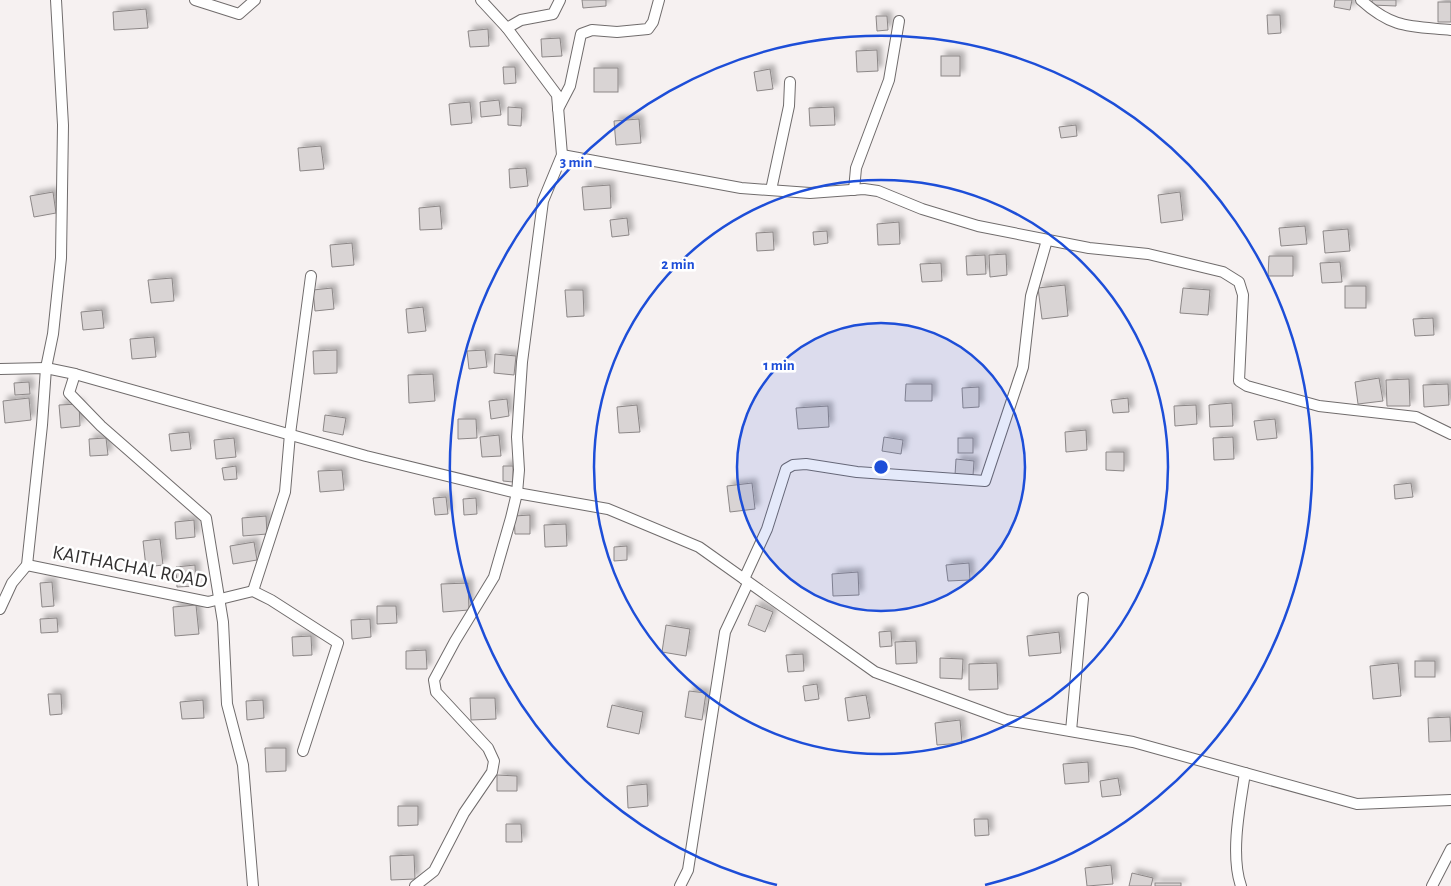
<svg xmlns="http://www.w3.org/2000/svg" width="1451" height="886" font-family="'Alegreya Sans',sans-serif">
  <style>
    .building { fill: #d9d4d4; stroke: #8c8787; filter: url(#shadow) }
    .lines { fill: none; stroke-linecap: round; stroke-linejoin: round }
    .minor-casing { stroke: #706c6c; stroke-width: 12 }
    .minor { stroke: #fff; stroke-width: 10 }
    .ring { fill: none; stroke: #1d4ed8; stroke-width: 2.5 }
    .labels { text-anchor: middle; dominant-baseline: central; stroke-width: 5; stroke-linejoin: round; paint-order: stroke }
    .street-label { font-size: 20px; fill: #312f2f; stroke: #fff }
    .centre { fill: #1d4ed8; stroke: #fff; stroke-width: 2.5 }
    .ring-label { font-size: 15px; text-anchor: middle; font-weight: bold; fill: #1d4ed8; stroke: #fff; stroke-width: 5; stroke-linejoin: round; paint-order: stroke }
  </style>
  <defs>
    <filter id="shadow"><feDropShadow dx="4.5" dy="-4.5" stdDeviation="2.5" flood-color="#0004"/></filter>
  </defs>
  <rect width="100%" height="100%" fill="#f6f1f1"/>
  <!-- building -->
  <g class="building">
    <polygon points="582,0 606,0 606,6 583,8"/>
    <polygon points="1335,0 1352,0 1350,10 1334,7"/>
    <polygon points="1372,0 1396,0 1396,6 1372,5"/>
    <rect x="1438" y="2" width="13" height="20"/>
    <polygon points="146,9 148,28 114,30 113,12"/>
    <polygon points="1267,15 1280,15 1281,33 1268,34"/>
    <polygon points="876,16 887,16 888,30 877,31"/>
    <polygon points="488,29 489,46 470,47 468,31"/>
    <polygon points="560,38 562,56 542,57 541,39"/>
    <polygon points="877,50 878,71 857,72 856,51"/>
    <rect x="941" y="56" width="19" height="20"/>
    <polygon points="503,67 515,67 516,83 504,84"/>
    <rect x="594" y="68" width="24" height="24"/>
    <polygon points="770,69 773,89 757,91 754,72"/>
    <polygon points="499,100 501,115 481,117 480,102"/>
    <polygon points="470,102 472,123 451,125 449,104"/>
    <polygon points="508,107 522,108 521,126 508,125"/>
    <polygon points="834,107 835,125 810,126 809,108"/>
    <polygon points="639,119 641,143 616,145 614,121"/>
    <polygon points="1076,125 1077,136 1061,138 1059,127"/>
    <polygon points="321,146 324,169 300,171 298,148"/>
    <polygon points="526,168 528,186 510,188 509,169"/>
    <polygon points="610,185 611,208 584,210 582,187"/>
    <polygon points="53,192 56,213 34,217 30,196"/>
    <polygon points="1180,192 1183,220 1161,223 1158,195"/>
    <polygon points="440,206 442,229 420,230 419,208"/>
    <polygon points="627,218 629,235 612,237 610,220"/>
    <polygon points="899,222 900,244 878,245 877,224"/>
    <polygon points="1305,226 1307,244 1281,246 1279,228"/>
    <polygon points="1348,229 1350,251 1325,253 1323,231"/>
    <polygon points="827,231 828,243 814,245 813,232"/>
    <polygon points="773,232 774,250 757,251 756,233"/>
    <polygon points="352,243 354,265 332,267 330,245"/>
    <polygon points="1006,254 1007,275 990,277 989,255"/>
    <polygon points="985,255 986,274 967,275 966,256"/>
    <polygon points="1269,256 1293,256 1293,276 1268,276"/>
    <polygon points="1340,262 1342,282 1322,283 1320,263"/>
    <polygon points="941,263 942,281 922,282 920,264"/>
    <polygon points="172,278 174,301 151,303 148,280"/>
    <polygon points="1065,285 1068,316 1042,319 1038,288"/>
    <rect x="1345" y="286" width="21" height="22"/>
    <polygon points="332,288 334,309 315,311 313,290"/>
    <polygon points="1183,288 1210,290 1208,315 1180,313"/>
    <polygon points="565,290 583,290 584,316 567,317"/>
    <polygon points="423,307 426,331 408,333 406,309"/>
    <polygon points="102,310 104,328 83,330 81,312"/>
    <polygon points="1433,318 1434,335 1415,336 1413,319"/>
    <polygon points="154,337 156,357 132,359 130,339"/>
    <polygon points="337,350 337,373 314,374 313,351"/>
    <polygon points="485,350 487,367 469,369 467,351"/>
    <polygon points="495,354 516,356 514,375 494,373"/>
    <polygon points="433,374 435,401 409,403 408,375"/>
    <polygon points="1379,378 1383,401 1358,404 1355,382"/>
    <polygon points="1409,379 1410,406 1387,406 1386,380"/>
    <polygon points="29,382 30,394 15,395 14,383"/>
    <polygon points="906,384 932,384 932,401 905,401"/>
    <polygon points="1448,384 1449,405 1424,407 1423,385"/>
    <polygon points="979,387 979,407 963,408 962,388"/>
    <polygon points="29,398 31,420 5,423 3,401"/>
    <polygon points="1128,398 1129,412 1113,413 1111,400"/>
    <polygon points="507,399 509,416 491,419 489,401"/>
    <polygon points="1232,403 1233,426 1210,427 1209,405"/>
    <polygon points="79,404 80,426 61,428 59,405"/>
    <polygon points="637,405 640,432 619,433 617,407"/>
    <polygon points="1196,405 1197,424 1175,426 1174,406"/>
    <polygon points="828,406 829,427 798,429 796,408"/>
    <polygon points="325,415 346,418 343,435 323,431"/>
    <polygon points="458,419 476,419 477,438 458,439"/>
    <polygon points="1275,419 1277,438 1257,440 1254,421"/>
    <polygon points="1086,430 1087,450 1066,452 1065,432"/>
    <polygon points="189,432 191,449 171,451 169,434"/>
    <polygon points="499,435 501,456 482,457 480,437"/>
    <polygon points="884,437 903,440 901,454 882,451"/>
    <polygon points="1233,437 1234,459 1214,460 1213,438"/>
    <polygon points="106,438 108,455 90,456 89,439"/>
    <polygon points="234,438 236,457 216,459 214,440"/>
    <rect x="958" y="438" width="15" height="15"/>
    <polygon points="1106,452 1124,452 1124,471 1106,470"/>
    <polygon points="956,459 974,461 973,476 955,475"/>
    <polygon points="236,466 237,479 224,480 222,468"/>
    <polygon points="503,466 513,466 513,482 503,481"/>
    <polygon points="342,470 344,490 320,492 318,471"/>
    <polygon points="752,483 755,509 730,512 727,486"/>
    <polygon points="1411,483 1413,497 1395,499 1394,485"/>
    <polygon points="446,497 448,514 435,515 433,498"/>
    <polygon points="476,498 477,514 464,515 463,499"/>
    <polygon points="530,515 530,534 515,534 514,516"/>
    <polygon points="266,516 267,534 243,536 242,518"/>
    <polygon points="194,520 195,537 176,539 175,522"/>
    <polygon points="566,524 567,546 545,547 544,525"/>
    <polygon points="160,539 163,565 146,567 143,541"/>
    <polygon points="254,542 257,560 233,564 230,546"/>
    <polygon points="627,546 627,560 614,561 614,547"/>
    <polygon points="969,563 970,580 948,581 946,565"/>
    <polygon points="195,565 196,586 177,587 176,567"/>
    <polygon points="858,572 859,595 833,596 832,574"/>
    <polygon points="52,582 54,606 42,607 40,583"/>
    <polygon points="468,583 469,610 443,612 441,584"/>
    <polygon points="196,605 199,634 175,636 173,607"/>
    <polygon points="756,605 773,612 765,632 748,625"/>
    <polygon points="377,606 396,606 397,623 377,624"/>
    <polygon points="57,618 58,632 41,633 40,619"/>
    <polygon points="370,619 371,637 352,639 351,620"/>
    <polygon points="666,625 690,629 686,656 662,652"/>
    <polygon points="891,631 892,646 880,647 879,632"/>
    <polygon points="1059,632 1061,653 1029,656 1027,636"/>
    <polygon points="311,636 312,655 293,656 292,637"/>
    <polygon points="916,641 917,663 896,664 895,642"/>
    <polygon points="426,650 427,669 406,669 406,651"/>
    <polygon points="803,654 804,671 788,672 786,655"/>
    <polygon points="940,658 963,659 962,679 940,678"/>
    <rect x="1415" y="661" width="20" height="16"/>
    <polygon points="997,663 998,689 969,690 969,664"/>
    <polygon points="1398,663 1401,696 1373,699 1370,666"/>
    <polygon points="817,684 819,699 805,701 803,686"/>
    <polygon points="689,691 706,693 702,720 685,717"/>
    <polygon points="48,694 61,694 62,714 50,715"/>
    <polygon points="866,695 870,718 848,721 845,698"/>
    <polygon points="470,698 495,698 496,719 471,720"/>
    <polygon points="203,700 204,718 182,719 180,702"/>
    <polygon points="263,700 264,718 247,720 246,701"/>
    <polygon points="612,705 643,712 639,734 607,727"/>
    <polygon points="1450,717 1451,741 1429,742 1428,718"/>
    <polygon points="960,720 962,743 937,745 935,723"/>
    <polygon points="265,748 286,748 286,771 266,772"/>
    <polygon points="1088,762 1089,782 1065,784 1063,764"/>
    <polygon points="497,775 517,776 517,791 497,791"/>
    <polygon points="1118,778 1121,795 1102,797 1100,781"/>
    <polygon points="647,784 648,806 628,808 627,786"/>
    <polygon points="398,806 418,806 418,825 398,826"/>
    <polygon points="974,819 988,819 989,835 975,836"/>
    <polygon points="506,824 521,824 522,842 506,842"/>
    <polygon points="414,855 415,879 391,880 390,856"/>
    <polygon points="1111,865 1113,884 1087,886 1085,868"/>
    <polygon points="1132,873 1153,878 1151,886 1129,886"/>
    <rect x="1155" y="883" width="26" height="3"/>
  </g>
  <g class="lines">
    <defs>
      <g id="minor">
        <polyline points="195,0 239,14 255,0"/>
        <path d="M1361,0C1393,29 1410,26 1451,30"/>
        <polyline points="507,28 521,20 553,14 560,0"/>
        <polyline points="558,109 570,86 581,34 592,30 617,32 648,29 653,22 659,0"/>
        <polyline points="562,155 741,188 810,193 864,189 878,191 922,209 978,226 1089,248 1148,254 1223,272 1239,282 1243,295 1239,381 1247,386 1319,406 1416,417 1451,434"/>
        <polyline points="771,190 789,106 790,82"/>
        <polyline points="854,190 856,168 889,80 899,21"/>
        <polyline points="0,369 46,368 75,374 366,456 517,493 608,509 699,547 875,672 1006,720 1133,742 1357,804 1451,800"/>
        <polyline points="75,374 69,393 101,426 206,518 223,622 227,704 243,765 253,886"/>
        <polyline points="27,565 208,602 253,591 271,600 338,643 303,751"/>
        <polyline points="744,579 767,529 786,469 793,465 806,464 857,472 985,481 1023,367 1031,296 1047,240"/>
        <polyline points="253,591 285,492 290,434 311,276"/>
        <polyline points="0,609 12,583 27,565 42,425 46,368 53,334 61,258 63,125 56,0"/>
        <polyline points="1071,731 1083,598"/>
        <polyline points="415,886 434,871 464,813 492,772 494,761 488,748 436,692 434,680 455,641 494,577 511,518 517,493 519,470 517,437 522,362 543,201 562,155 557,95 507,28 481,0"/>
        <polyline points="680,886 688,870 725,632 748,583"/>
        <path d="M1241,886C1230,855 1240,805 1245,773"/>
        <polyline points="1432,886 1451,849"/>
      </g>
    </defs>
    <!-- minor casing -->
    <use href="#minor" class="minor-casing"/>
    <!-- minor -->
    <use href="#minor" class="minor"/>
  </g>
  <!-- distance rings -->
  <circle cx="881" cy="467" r="144" fill="#1d4ed8" fill-opacity=".12"/>
  <g class="ring">
    <circle cx="881" cy="467" r="144"/>
    <circle cx="881" cy="467" r="287"/>
    <path d="M777 885A431 431 0 1 1 985 885"/>
  </g>
  <g class="labels">
    <!-- street labels -->
    <g class="street-label">
      <text transform="translate(130 567) rotate(11)">KAITHACHAL ROAD</text>
    </g>
  </g>
  <circle cx="881" cy="467" r="8" class="centre"/>
  <g class="ring-label">
    <text x="576" y="167">3 min</text>
    <text x="678" y="269">2 min</text>
    <text x="779" y="370">1 min</text>
  </g>
</svg>
